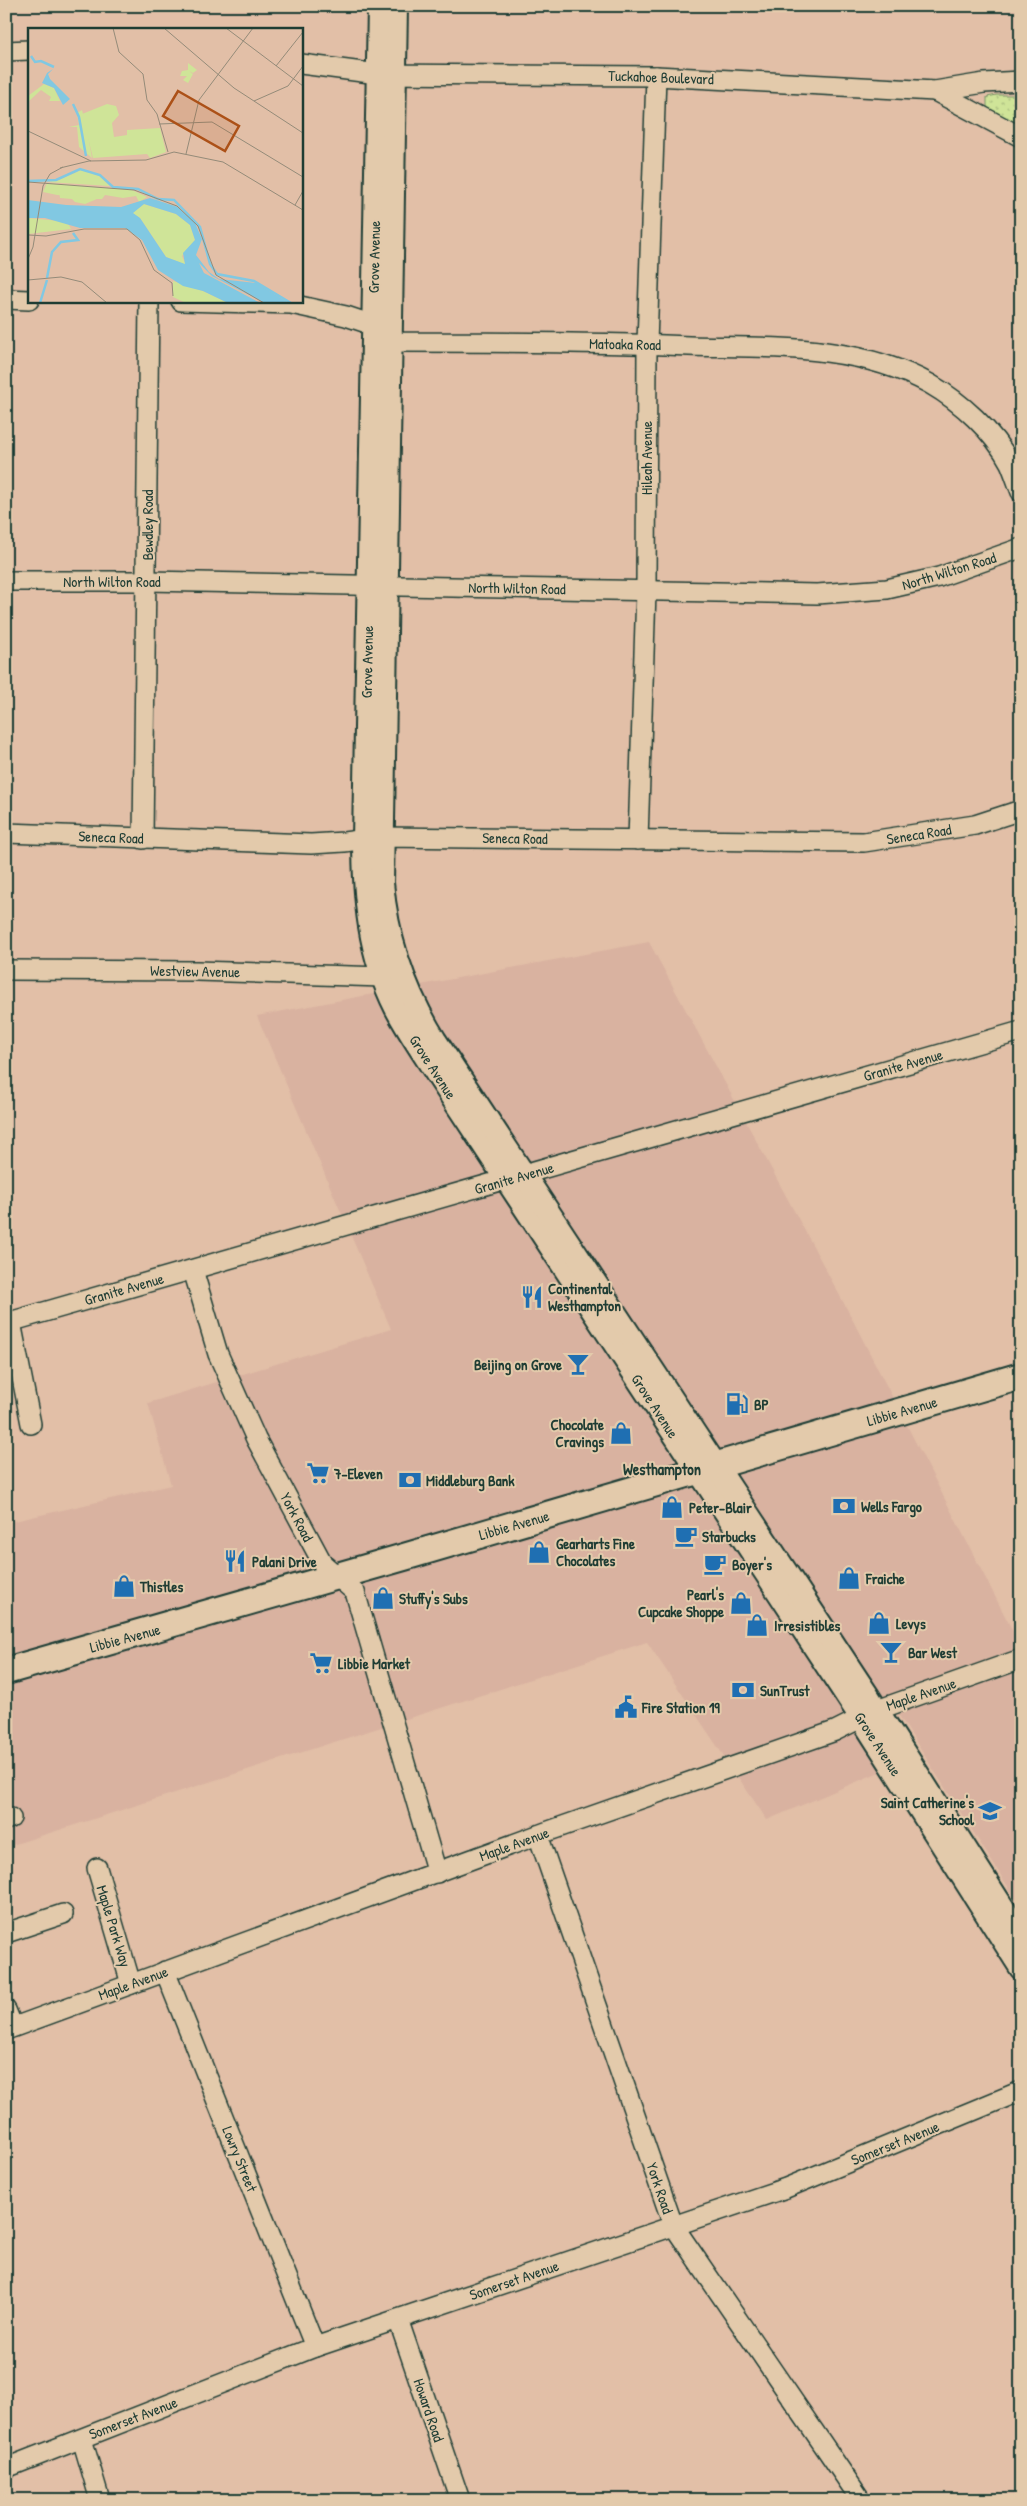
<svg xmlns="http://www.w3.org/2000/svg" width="1027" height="2506" font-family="'Patrick Hand',sans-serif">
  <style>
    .built { fill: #d9b2a0 }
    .grass { fill: url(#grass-dots); stroke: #779066 }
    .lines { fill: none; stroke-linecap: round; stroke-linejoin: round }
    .minor-casing { stroke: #1f3d34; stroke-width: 22 }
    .tertiary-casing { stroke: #1f3d34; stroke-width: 26 }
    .secondary-casing { stroke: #1f3d34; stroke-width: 30 }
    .minor { stroke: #e3caab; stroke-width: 19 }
    .tertiary { stroke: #e3caab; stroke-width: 22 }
    .secondary { stroke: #e3caab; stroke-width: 26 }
    .labels { text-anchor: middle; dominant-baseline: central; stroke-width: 4; stroke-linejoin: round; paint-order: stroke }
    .street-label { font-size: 15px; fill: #1f3d34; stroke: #e3caab }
    .poi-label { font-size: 15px; font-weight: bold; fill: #1f3d34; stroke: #e3caab; text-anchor: start }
    .neighbourhood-label { font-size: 16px; font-weight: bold; fill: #1f3d34; stroke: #e3caab }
    .inset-river { fill: none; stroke: #81c8e2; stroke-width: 2.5 }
    .inset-road { fill: none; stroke: #948b79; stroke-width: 1 }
    .view { fill: #ac5118; fill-opacity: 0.15; stroke: #ac5118; stroke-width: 2.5 }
    .inset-edge { fill: none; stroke: #1f3d34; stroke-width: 2.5 }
  </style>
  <defs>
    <pattern id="grass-dots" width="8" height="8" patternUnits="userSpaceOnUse" patternTransform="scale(1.25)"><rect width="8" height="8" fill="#cfe498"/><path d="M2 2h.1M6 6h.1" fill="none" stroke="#b1c484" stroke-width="1.8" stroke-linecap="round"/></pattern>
  </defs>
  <rect width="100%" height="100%" fill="#e2bfa7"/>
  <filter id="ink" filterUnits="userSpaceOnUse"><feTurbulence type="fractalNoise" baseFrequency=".02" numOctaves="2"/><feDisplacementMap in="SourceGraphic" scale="10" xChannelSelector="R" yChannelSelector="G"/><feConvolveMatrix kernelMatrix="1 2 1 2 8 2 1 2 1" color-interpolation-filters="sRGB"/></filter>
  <g filter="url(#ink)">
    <!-- built -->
    <g class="built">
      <polygon points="649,942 847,1309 1021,1647 1021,1657 887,1711 917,1756 767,1820 647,1642 6,1847 6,1523 171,1485 148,1403 391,1329 257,1016"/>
      <polygon points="1021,1670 1021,1907 898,1714"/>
    </g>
    <!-- grass -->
    <polygon class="grass" points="997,95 1021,95 1021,125 987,109 987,97"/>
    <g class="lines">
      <defs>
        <g id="minor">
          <polyline points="6,51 29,50"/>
          <polyline points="301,64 378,74 656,76 935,91 984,83 1021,81"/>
          <polyline points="935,91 1021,137"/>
          <polyline points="6,299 29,300"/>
          <path d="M181,301L291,304L346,316L373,325L390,342C490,342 590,342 689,346C770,348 857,343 930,384C961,402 993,431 1010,463C1014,472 1017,482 1021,492"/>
          <polyline points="6,581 147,581 817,594 887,589 939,577 1021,548"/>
          <polyline points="6,833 311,844 344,842 382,837 864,842 975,825 1021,810"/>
          <polyline points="143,839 149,301"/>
          <polyline points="638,840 646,591 647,344 656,76"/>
          <polyline points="6,970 197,971 383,977"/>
          <polyline points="193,1270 218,1354 256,1439 323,1564 355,1592 437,1873"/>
          <polyline points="11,1322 31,1424"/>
          <polyline points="6,1323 1021,1031"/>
          <polyline points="6,1820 11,1818"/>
          <polyline points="538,1835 673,2225 861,2500"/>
          <polyline points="97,1868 131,1984"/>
          <polyline points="6,1933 63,1914"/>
          <polyline points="165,1971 315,2347"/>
          <polyline points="6,2010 13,2027"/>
          <polyline points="6,2030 546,1832 835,1731 877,1710 1021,1659"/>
          <polyline points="398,2319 460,2500"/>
          <polyline points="82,2439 100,2500"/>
          <polyline points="6,2468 315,2347 786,2188 1021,2091"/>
        </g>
        <g id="tertiary">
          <path d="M379,6L364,839C364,897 369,955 396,1008C408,1031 424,1054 438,1076L862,1719L1021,1968"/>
          <path d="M396,6L382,883C387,940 404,990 435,1040L868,1696L1021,1936"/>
        </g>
        <polyline id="secondary" points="6,1671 404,1557 1021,1376"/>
      </defs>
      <!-- minor casing -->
      <use href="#minor" class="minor-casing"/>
      <!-- tertiary casing -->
      <use href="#tertiary" class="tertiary-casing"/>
      <!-- secondary casing -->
      <use href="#secondary" class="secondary-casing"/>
      <!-- minor -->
      <use href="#minor" class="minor"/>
      <!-- tertiary -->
      <use href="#tertiary" class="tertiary"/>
      <!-- secondary -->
      <use href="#secondary" class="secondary"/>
    </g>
  </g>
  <!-- icons -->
  <defs>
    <symbol id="restaurant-bare" viewBox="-9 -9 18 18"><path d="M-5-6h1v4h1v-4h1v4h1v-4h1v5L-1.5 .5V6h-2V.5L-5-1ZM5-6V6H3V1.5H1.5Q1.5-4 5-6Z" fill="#1f6fb2" stroke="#e3caab" stroke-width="2.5" paint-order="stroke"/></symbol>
    <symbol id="bar-bare" viewBox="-9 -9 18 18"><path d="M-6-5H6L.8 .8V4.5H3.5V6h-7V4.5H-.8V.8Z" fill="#1f6fb2" stroke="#e3caab" stroke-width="2.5" paint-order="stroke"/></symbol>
    <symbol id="fuel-bare" viewBox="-9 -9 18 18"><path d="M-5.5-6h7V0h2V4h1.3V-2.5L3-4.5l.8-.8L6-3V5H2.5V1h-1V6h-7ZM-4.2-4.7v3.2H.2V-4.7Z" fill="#1f6fb2" stroke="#e3caab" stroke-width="2.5" paint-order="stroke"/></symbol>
    <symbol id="shop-bare" viewBox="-9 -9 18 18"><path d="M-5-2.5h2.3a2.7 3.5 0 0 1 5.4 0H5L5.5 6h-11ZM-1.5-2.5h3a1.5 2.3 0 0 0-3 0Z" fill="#1f6fb2" stroke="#e3caab" stroke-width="2.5" paint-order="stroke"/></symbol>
    <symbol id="supermarket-bare" viewBox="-9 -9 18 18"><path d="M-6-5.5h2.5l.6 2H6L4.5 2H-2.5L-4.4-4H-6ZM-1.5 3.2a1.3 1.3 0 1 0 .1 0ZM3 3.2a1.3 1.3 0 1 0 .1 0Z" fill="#1f6fb2" stroke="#e3caab" stroke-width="2.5" paint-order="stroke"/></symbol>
    <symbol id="bank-bare" viewBox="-9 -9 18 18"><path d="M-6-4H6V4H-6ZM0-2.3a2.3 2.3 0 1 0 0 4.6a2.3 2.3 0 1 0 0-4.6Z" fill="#1f6fb2" stroke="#e3caab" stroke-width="2.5" paint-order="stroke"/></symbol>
    <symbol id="cafe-bare" viewBox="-9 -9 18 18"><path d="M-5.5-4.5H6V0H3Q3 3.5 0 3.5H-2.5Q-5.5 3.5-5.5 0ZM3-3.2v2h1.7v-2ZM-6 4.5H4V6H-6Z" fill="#1f6fb2" stroke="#e3caab" stroke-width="2.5" paint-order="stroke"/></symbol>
    <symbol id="civic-bare" viewBox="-9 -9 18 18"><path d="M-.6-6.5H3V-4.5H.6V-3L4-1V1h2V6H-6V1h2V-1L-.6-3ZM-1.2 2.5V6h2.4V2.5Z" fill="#1f6fb2" stroke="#e3caab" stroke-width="2.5" paint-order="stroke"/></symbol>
    <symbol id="school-bare" viewBox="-9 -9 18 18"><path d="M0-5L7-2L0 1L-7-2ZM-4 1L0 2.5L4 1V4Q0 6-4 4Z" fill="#1f6fb2" stroke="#e3caab" stroke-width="2.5" paint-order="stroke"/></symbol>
  </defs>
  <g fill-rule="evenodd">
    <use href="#restaurant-bare" x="516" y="1281" width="32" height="32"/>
    <use href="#bar-bare" x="562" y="1348" width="32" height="32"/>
    <use href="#fuel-bare" x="721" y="1388" width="32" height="32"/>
    <use href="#shop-bare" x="605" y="1417" width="32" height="32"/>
    <use href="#supermarket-bare" x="302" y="1457" width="32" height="32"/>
    <use href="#bank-bare" x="394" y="1464" width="32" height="32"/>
    <use href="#bank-bare" x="828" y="1490" width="32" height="32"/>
    <use href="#shop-bare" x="656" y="1491" width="32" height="32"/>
    <use href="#cafe-bare" x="670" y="1520" width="32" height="32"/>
    <use href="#shop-bare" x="523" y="1536" width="32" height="32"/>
    <use href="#restaurant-bare" x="219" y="1545" width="32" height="32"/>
    <use href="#cafe-bare" x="699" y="1548" width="32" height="32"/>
    <use href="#shop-bare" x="833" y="1562" width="32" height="32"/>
    <use href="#shop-bare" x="108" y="1570" width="32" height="32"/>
    <use href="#shop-bare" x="367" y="1582" width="32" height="32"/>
    <use href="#shop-bare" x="725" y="1587" width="32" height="32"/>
    <use href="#shop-bare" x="863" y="1607" width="32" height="32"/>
    <use href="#shop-bare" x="741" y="1609" width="32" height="32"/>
    <use href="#bar-bare" x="875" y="1636" width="32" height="32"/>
    <use href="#supermarket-bare" x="305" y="1647" width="32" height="32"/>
    <use href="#bank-bare" x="727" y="1674" width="32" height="32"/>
    <use href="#civic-bare" x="610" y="1691" width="32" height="32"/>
    <use href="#school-bare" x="974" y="1795" width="32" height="32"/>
  </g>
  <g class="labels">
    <!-- street labels -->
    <g class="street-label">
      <text transform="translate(661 77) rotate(2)">Tuckahoe Boulevard</text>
      <text transform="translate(374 257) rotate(-89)">Grove Avenue</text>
      <text transform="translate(625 344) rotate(1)">Matoaka Road</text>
      <text transform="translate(646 458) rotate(-90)">Hileah Avenue</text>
      <text transform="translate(147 525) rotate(-90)">Bewdley Road</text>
      <text transform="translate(949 571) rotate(-17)">North Wilton Road</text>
      <text x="112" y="581">North Wilton Road</text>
      <text transform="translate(517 588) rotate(1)">North Wilton Road</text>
      <text transform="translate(367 662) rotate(-89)">Grove Avenue</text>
      <text transform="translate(919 834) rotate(-9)">Seneca Road</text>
      <text transform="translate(111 837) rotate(2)">Seneca Road</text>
      <text transform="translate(515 838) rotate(1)">Seneca Road</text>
      <text transform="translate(195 971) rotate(1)">Westview Avenue</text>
      <text transform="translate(903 1065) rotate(-16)">Granite Avenue</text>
      <text transform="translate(433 1067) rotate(57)">Grove Avenue</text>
      <text transform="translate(514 1178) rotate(-16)">Granite Avenue</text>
      <text transform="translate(124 1289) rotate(-16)">Granite Avenue</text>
      <text transform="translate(655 1406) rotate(57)">Grove Avenue</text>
      <text transform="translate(902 1411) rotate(-16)">Libbie Avenue</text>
      <text transform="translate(297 1517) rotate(62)">York Road</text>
      <text transform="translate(514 1525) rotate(-16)">Libbie Avenue</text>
      <text transform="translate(125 1638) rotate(-15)">Libbie Avenue</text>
      <text transform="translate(921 1694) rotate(-19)">Maple Avenue</text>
      <text transform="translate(878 1744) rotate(57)">Grove Avenue</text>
      <text transform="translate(514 1844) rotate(-20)">Maple Avenue</text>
      <text transform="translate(114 1926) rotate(73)">Maple Park Way</text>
      <text transform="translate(133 1983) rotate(-20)">Maple Avenue</text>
      <text transform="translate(895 2143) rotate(-22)">Somerset Avenue</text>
      <text transform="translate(240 2159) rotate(68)">Lowry Street</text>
      <text transform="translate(660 2188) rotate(71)">York Road</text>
      <text transform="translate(514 2280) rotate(-19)">Somerset Avenue</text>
      <text transform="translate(429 2410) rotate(71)">Howard Road</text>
      <text transform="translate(133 2418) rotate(-21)">Somerset Avenue</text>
    </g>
    <!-- poi labels -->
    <g class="poi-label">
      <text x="548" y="1288">Continental<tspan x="548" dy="17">Westhampton</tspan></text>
      <text x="562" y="1364" text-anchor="end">Beijing on Grove</text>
      <text x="754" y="1404">BP</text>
      <text x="604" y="1424" text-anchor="end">Chocolate<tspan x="604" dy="17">Cravings</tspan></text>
      <text x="334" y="1473">7-Eleven</text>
      <text x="426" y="1480">Middleburg Bank</text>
      <text x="861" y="1506">Wells Fargo</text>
      <text x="689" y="1507">Peter-Blair</text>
      <text x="702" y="1536">Starbucks</text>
      <text x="556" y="1543">Gearharts Fine<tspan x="556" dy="17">Chocolates</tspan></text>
      <text x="252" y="1561">Palani Drive</text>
      <text x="732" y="1564">Boyer's</text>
      <text x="866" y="1578">Fraiche</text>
      <text x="140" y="1586">Thistles</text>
      <text x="724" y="1594" text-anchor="end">Pearl's<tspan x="724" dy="17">Cupcake Shoppe</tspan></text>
      <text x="399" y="1598">Stuffy's Subs</text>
      <text x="896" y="1623">Levys</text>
      <text x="774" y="1625">Irresistibles</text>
      <text x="908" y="1652">Bar West</text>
      <text x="338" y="1663">Libbie Market</text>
      <text x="760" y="1690">SunTrust</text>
      <text x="642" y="1707">Fire Station 19</text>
      <text x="974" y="1802" text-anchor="end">Saint Catherine's<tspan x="974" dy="17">School</tspan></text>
    </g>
    <!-- neighbourhood labels -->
    <g class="neighbourhood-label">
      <text x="662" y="1469">Westhampton</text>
    </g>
  </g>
  <!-- overview -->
  <g transform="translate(28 28)">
    <rect width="275" height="275" fill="#e2bfa7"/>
    <path d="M79,76L88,78L91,87L84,95L86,109L99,107V102L132,100L138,124L122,130L119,126L65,130L54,86ZM30,157L65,160L76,168L57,176L47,174L44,171L32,170ZM0,190L32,193L41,197L43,201L0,206Z" fill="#cfe498"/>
    <path d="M16,56L26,60L32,73H21L23,69L13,62L0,74V68ZM54,82L59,102L64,130L51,119L49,99H41L51,97L49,85ZM116,176L148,186L162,197L167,212L154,228L158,237L138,229L112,190L104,185ZM145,253L175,263L200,275H158L145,269Z" fill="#cfe498"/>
    <path d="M53,142L71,148L82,158L19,154L31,152ZM19,155L104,162L119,169L111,174L108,168L95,170L77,167L74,171H66V161L62,160L58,168L29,167L15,164Z" fill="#cfe498"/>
    <path d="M160,35L169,42L165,45L161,43L165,46L160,55L155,52L159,48H152L154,43L160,42Z" fill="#cfe498"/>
    <path d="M25,41L20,46L22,51L42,71L35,77L26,60L14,55L19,45ZM122,170L150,179L167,195L174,211L168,227L181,244L191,251L228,255L261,275H237L184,248L171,235L176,245L232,275H200L175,263L155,258L130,242L114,212L97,200H52L17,190H0V172L38,177L93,179ZM116,176L148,186L162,197L167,212L155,225L157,236L138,229L112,190L105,185Z" fill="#81c8e2" fill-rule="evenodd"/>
    <path class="inset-river" d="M3,28L7,34L13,33L26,39M45,76L51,89L58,128M0,153L28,152L52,141L72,147L85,159L110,161L130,171L146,172L172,199L182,236L189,246L226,253L263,275M19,250L24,224L33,214L50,212L45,205M12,275L19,252"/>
    <path class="inset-road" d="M85,0L91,24L115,46L119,72L129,86L140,124M136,0L206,60L275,105M198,0L275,58M248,38L275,4M226,73L260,58L275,38M131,96L184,94L275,149M0,103L63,133M158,126L171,72L225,0M32,140L61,133L118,132L146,124L195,134L275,182M0,154L106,162L149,178L170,198L188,247L236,275M267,177L275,163M1,207L18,208L56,201H99L112,212L126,242L144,255L145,268M0,231L5,219L15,158L22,146L35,139M0,252L33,249L54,254L79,275"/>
    <path class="view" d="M150,63L211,98L197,123L135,88Z"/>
    <rect width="275" height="275" class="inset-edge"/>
  </g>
  <!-- margin -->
  <rect width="1027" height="2506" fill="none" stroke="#e3caab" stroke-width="25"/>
  <rect x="12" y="12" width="1002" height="2481" fill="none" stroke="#1f3d34" stroke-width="2" filter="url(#ink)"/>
</svg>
